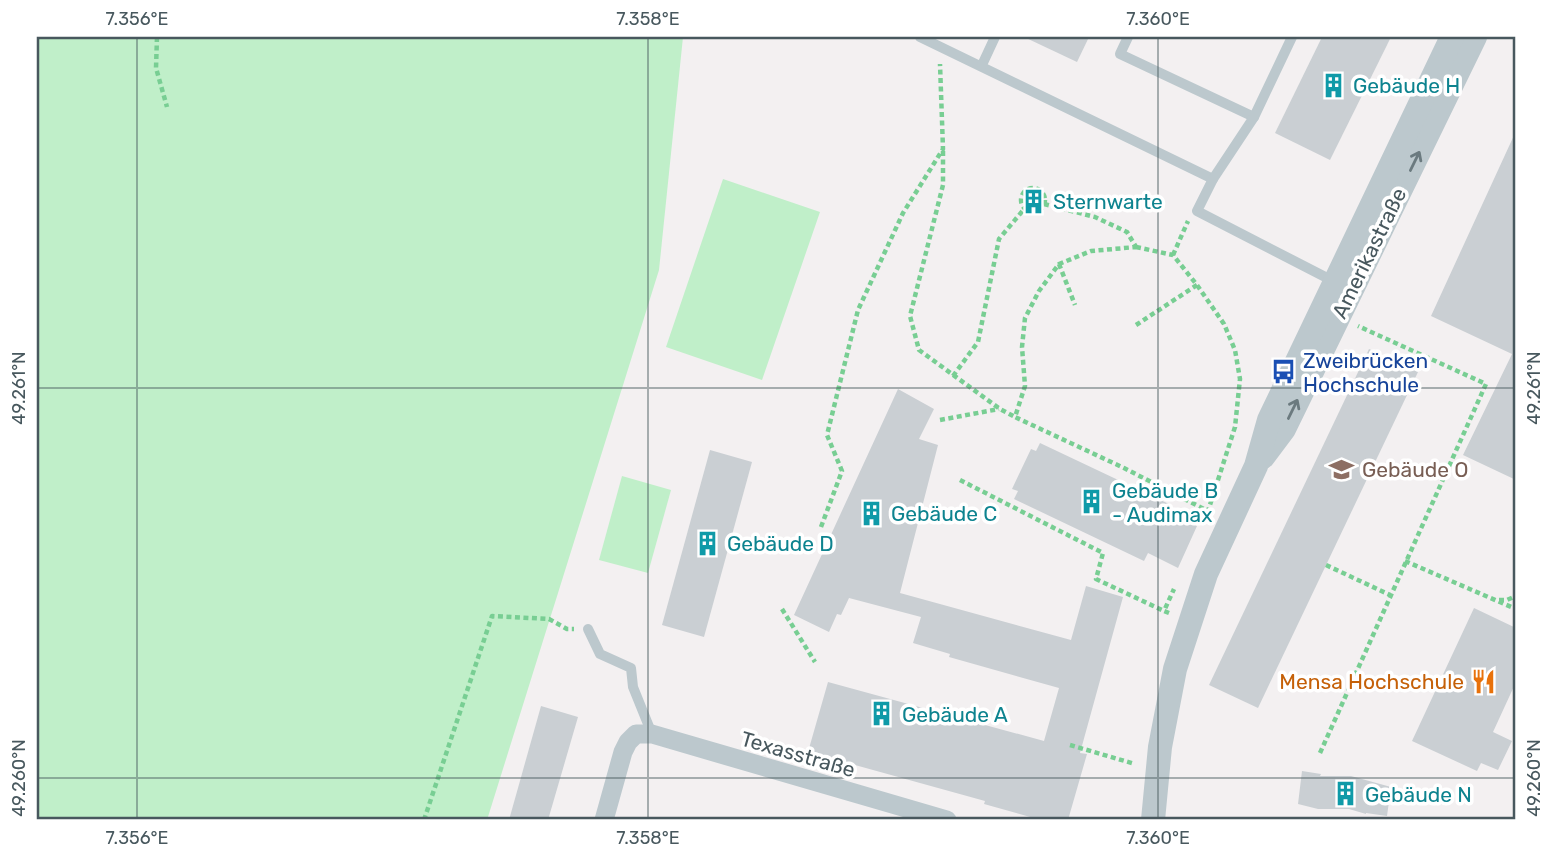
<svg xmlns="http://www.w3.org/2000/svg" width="1553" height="857" font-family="Rubik,sans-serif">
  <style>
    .green { fill: #c0efc9 }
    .building { fill: #cacfd3 }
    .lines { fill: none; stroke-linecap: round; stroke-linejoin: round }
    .path { stroke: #78ce93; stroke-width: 4.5; stroke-dasharray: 5 3.5; stroke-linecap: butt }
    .service { stroke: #bcc8cd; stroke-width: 10 }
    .minor { stroke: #bcc8cd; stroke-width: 19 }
    .tertiary { stroke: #bcc8cd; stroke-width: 24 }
    .oneway { stroke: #6b7a7f }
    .ticks { fill: none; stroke: #48585e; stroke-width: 2; stroke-opacity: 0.45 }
    .labels { text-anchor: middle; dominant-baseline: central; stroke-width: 7; stroke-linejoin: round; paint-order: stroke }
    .culture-label { font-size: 21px; fill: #0d838f; stroke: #fff; text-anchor: start }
    .street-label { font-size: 21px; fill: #48585e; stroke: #fff }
    .transit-label { font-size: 21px; fill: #164399; stroke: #fff; text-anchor: start }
    .education-label { font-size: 21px; fill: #785e54; stroke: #fff; text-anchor: start }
    .food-label { font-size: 21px; fill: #c56008; stroke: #fff; text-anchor: end }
    .neatline { fill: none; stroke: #48585e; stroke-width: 2.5 }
    .ticks-label { font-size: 18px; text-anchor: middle; fill: #48585e }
  </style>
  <rect width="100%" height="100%" fill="#f3f0f1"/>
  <!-- green -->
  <g class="green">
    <polygon points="37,37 683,37 659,270 487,820 37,820"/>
    <polygon points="723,179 820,212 762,380 666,347"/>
    <polygon points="622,476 671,490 648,573 599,560"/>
  </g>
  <!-- building -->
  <g class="building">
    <polygon points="1024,37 1089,37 1077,62"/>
    <polygon points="1322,37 1391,37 1330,160 1275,133"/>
    <polygon points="1516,131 1516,480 1463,455 1512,354 1431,316"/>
    <polygon points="1369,349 1418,372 1258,708 1209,685"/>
    <polygon points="898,389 934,409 919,439 938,445 900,593 1071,640 1086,586 1123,597 1080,753 1087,754 1068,820 1041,820 984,804 985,801 808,752 828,682 1044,741 1059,688 949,657 950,654 913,643 921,617 849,598 841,615 837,614 829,632 794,615"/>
    <polygon points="1040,443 1171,505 1167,512 1197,526 1178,568 1148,553 1144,561 1014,499 1018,491 1012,489 1031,449 1036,451"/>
    <polygon points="710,450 752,462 704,637 662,625"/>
    <polygon points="1474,608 1516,628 1516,682 1493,732 1512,741 1498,770 1481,763 1477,771 1412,741"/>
    <polygon points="541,706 578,717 548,820 509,820"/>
    <polygon points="1302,771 1321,774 1320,776 1351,776 1391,787 1387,816 1366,813 1366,814 1349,809 1318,809 1298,804"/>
  </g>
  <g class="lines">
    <!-- path -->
    <g class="path">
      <polyline points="157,37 156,68 167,107"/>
      <polyline points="943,151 943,185 910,316 919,350 1000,409 1015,417"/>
      <circle cx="1033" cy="200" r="12"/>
      <polyline points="1044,204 1095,217 1127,232 1136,247"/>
      <polygon points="1136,247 1173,255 1197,285 1224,324 1235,350 1240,379 1235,427 1208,511 1124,468 1015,417 1025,386 1022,347 1025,318 1039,291 1059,264 1091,251"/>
      <polyline points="1173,255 1188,221"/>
      <polyline points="1059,264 1075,305"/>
      <polyline points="1136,325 1197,285"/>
      <polyline points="953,376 978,342 999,239 1025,208"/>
      <polyline points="940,420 999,409"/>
      <polyline points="960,480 1103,553 1096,579 1164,611"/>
      <polyline points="821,527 842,471 827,435 858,310 903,213 943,149 940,64"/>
      <polyline points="1405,561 1516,609"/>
      <polyline points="1326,565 1390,595"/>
      <polyline points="1499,600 1507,600 1516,596"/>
      <polyline points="782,609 815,662"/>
      <polyline points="1169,613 1164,611 1174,589"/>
      <polyline points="1070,745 1135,764"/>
      <polyline points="1320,753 1486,384 1358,326"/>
      <polyline points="424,820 492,616 549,619 567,629 574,629"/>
    </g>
    <!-- service -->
    <g class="service">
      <polyline points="920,37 1213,179"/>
      <polyline points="1128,37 1120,54 1254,117"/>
      <polyline points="1292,37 1254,117 1213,179 1197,211 1335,282"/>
      <polyline points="982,65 995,37"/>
      <polyline points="588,629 600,654 631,668 633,687 652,734"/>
    </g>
    <!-- minor -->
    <polyline class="minor" points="604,820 623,752 628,742 636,734 652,734 947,820"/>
    <!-- tertiary -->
    <g class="tertiary">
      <polyline points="1263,457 1284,429 1475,37"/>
      <polyline points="1153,820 1160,747 1175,669 1206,574 1256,466 1269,420 1452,37"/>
    </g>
  </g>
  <!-- one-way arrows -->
  <defs><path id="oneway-shaft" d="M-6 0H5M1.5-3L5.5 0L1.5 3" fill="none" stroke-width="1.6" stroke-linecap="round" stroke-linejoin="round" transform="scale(1.75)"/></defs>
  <g class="oneway">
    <use href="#oneway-shaft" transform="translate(1415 161) rotate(-64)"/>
    <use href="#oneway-shaft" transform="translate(1293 409) rotate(-64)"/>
  </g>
  <!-- ticks -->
  <path class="ticks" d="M137,37V820M648,37V820M1158,37V820M37,388H1516M37,778H1516"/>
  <!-- icons -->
  <defs>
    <symbol id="building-bare" viewBox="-9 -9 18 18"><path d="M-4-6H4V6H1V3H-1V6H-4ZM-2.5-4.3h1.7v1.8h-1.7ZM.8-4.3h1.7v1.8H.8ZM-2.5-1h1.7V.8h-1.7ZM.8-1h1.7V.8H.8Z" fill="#0f9aa8" stroke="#fff" stroke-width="2.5" paint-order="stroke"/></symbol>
    <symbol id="bus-bare" viewBox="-9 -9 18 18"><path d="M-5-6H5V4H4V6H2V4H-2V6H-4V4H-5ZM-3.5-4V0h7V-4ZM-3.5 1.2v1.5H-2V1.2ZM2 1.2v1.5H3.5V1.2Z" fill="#1a4fb4" stroke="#fff" stroke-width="2.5" paint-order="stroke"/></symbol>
    <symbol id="university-bare" viewBox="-9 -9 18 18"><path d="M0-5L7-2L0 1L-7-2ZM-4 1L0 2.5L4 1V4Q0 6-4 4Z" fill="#8d6e63" stroke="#fff" stroke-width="2.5" paint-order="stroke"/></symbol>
    <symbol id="restaurant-bare" viewBox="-9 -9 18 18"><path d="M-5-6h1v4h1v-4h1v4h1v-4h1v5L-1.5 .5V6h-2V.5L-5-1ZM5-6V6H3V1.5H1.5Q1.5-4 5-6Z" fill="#e8710a" stroke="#fff" stroke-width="2.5" paint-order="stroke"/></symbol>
  </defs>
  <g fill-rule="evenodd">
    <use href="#building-bare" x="1316" y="68" width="35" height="35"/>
    <use href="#building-bare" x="1016" y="184" width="35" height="35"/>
    <use href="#bus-bare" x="1266" y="354" width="35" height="35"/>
    <use href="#university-bare" x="1324" y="452" width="35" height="35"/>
    <use href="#building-bare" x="1074" y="484" width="35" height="35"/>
    <use href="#building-bare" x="854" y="496" width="35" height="35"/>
    <use href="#building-bare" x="690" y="526" width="35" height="35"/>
    <use href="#restaurant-bare" x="1466" y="664" width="35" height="35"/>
    <use href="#building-bare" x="864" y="696" width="35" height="35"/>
    <use href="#building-bare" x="1328" y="776" width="35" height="35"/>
  </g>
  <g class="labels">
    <!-- culture labels -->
    <g class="culture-label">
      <text x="1353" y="85">Gebäude H</text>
      <text x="1053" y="201">Sternwarte</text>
      <text x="1112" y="490">Gebäude B<tspan x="1112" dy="24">- Audimax</tspan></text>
      <text x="891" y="513">Gebäude C</text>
      <text x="727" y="543">Gebäude D</text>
      <text x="902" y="714">Gebäude A</text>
      <text x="1365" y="794">Gebäude N</text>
    </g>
    <!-- street labels -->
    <g class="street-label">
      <text transform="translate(1369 253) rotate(-64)">Amerikastraße</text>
      <text transform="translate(798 754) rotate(16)">Texasstraße</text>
    </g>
    <!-- transit labels -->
    <g class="transit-label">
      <text x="1303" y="360">Zweibrücken<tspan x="1303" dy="24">Hochschule</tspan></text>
    </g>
    <!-- education labels -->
    <g class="education-label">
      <text x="1362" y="469">Gebäude O</text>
    </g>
    <!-- food labels -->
    <g class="food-label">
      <text x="1464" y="681">Mensa Hochschule</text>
    </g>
  </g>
  <!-- border -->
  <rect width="1553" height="857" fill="none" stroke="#ffffff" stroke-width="77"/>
  <rect x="38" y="38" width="1476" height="780" class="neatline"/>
  <g class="ticks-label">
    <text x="137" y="25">7.356°E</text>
    <text x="648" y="25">7.358°E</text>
    <text x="1158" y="25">7.360°E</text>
    <text transform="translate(19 388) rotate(-90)" y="6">49.261°N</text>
    <text transform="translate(1534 388) rotate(-90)" y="6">49.261°N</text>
    <text transform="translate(19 778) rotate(-90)" y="6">49.260°N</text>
    <text transform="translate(1534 778) rotate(-90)" y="6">49.260°N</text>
    <text x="137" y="844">7.356°E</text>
    <text x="648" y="844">7.358°E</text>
    <text x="1158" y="844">7.360°E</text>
  </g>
</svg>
